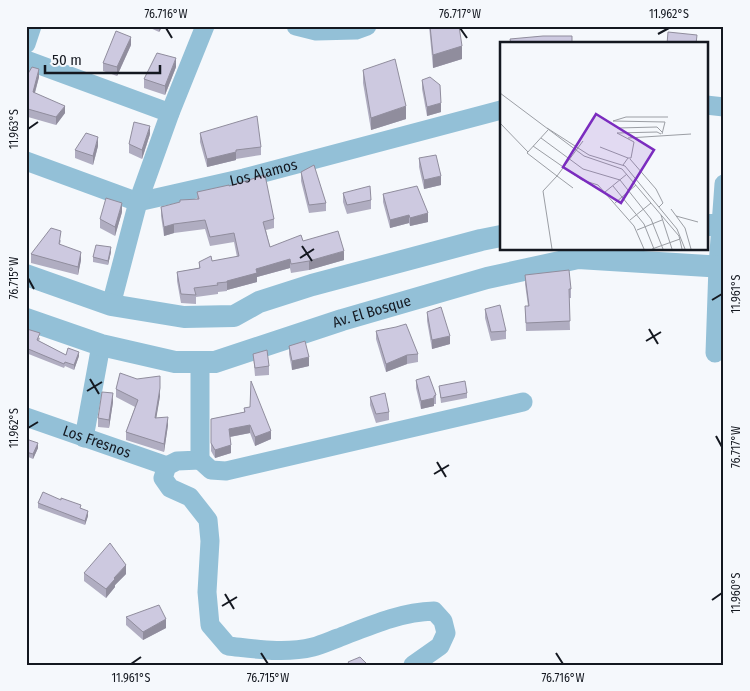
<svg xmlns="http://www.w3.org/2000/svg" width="750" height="691" font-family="'Fira Sans Condensed',sans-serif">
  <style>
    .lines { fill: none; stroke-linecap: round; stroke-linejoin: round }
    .minor { stroke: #93c0d7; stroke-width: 19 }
    .tertiary { stroke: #93c0d7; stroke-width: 22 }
    .wall { fill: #b0adc1 }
    .shaded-wall { fill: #908d9d }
    .building { fill: #cdc9e0; stroke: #908d9d }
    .ticks { fill: none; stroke: #141820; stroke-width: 2 }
    .labels { text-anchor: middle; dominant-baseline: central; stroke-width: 4; stroke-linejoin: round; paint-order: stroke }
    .street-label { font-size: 15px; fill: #141820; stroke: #f5f8fc }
    .inset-road { fill: none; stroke: #9b9ea4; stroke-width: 1 }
    .view { fill: #7b2cbf; fill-opacity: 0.15; stroke: #7b2cbf; stroke-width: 2.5 }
    .inset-edge { fill: none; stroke: #141820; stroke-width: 2.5 }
    .neatline { fill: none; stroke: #141820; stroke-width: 2 }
    .ticks-label { font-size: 12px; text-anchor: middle; fill: #141820 }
  </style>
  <rect width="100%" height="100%" fill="#f5f8fc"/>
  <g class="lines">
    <!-- minor -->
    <g class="minor">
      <polyline points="296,26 316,31 356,30 367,26"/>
      <polyline points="26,44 32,26"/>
      <polyline points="26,60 170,113"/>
      <polyline points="706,105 724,107"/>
      <path id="s1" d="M26,161L138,202L244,178L501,110"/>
      <polyline points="111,305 138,202 170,113 205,26"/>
      <polyline points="715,353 718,266 724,184"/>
      <path d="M200,362V460L177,461L167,466L163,478L170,488L190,497L208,520L210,541L207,592L210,625L228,646C256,649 285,654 313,647C321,645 330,641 338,638C369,626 400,612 434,611L443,621L446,633L440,646L413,665"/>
      <path id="s2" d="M26,417L167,466"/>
      <polyline points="84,438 101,345"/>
      <polyline points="200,460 211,470 226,471 523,402"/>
    </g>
    <!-- tertiary -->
    <g class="tertiary">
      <polyline points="706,225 724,225"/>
      <polyline points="26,275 111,305 184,317 234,316 259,302 312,285 481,240 501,236"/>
      <path id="s3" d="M26,319L101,345L175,362H215L342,320L487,278L578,258L724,267"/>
    </g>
  </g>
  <!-- wall -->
  <g class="wall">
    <polygon points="146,26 163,26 159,32"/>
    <polygon points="429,26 459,26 462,59 433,68"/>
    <polygon points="131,45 117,76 103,71 103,63"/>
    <polygon points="176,67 165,95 144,88 144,79"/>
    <polygon points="363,70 406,119 371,130 363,83"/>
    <polygon points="26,77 39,77 35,93 65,113 56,125 28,117 27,119 26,118"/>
    <polygon points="422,80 441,112 427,116 422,89"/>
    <polygon points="200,133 261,147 261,155 236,159 236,160 207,167 200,142"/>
    <polygon points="150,134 142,159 129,153 129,144"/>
    <polygon points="98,146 93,165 75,158 75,150"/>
    <polygon points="419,158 441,185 424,189 419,167"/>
    <polygon points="301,172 326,203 326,211 309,213 301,181"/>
    <polygon points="229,186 274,219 274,228 266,230 270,247 303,241 344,260 309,270 291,273 290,268 257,277 257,282 227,290 227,291 218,292 218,294 196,297 196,304 181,303 177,281 177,272 199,268 199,262 212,261 237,257 234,242 210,246 205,229 174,233 164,236 161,216 161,207 197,199 197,192"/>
    <polygon points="343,193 371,200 371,209 347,214 343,202"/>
    <polygon points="383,194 428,222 410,226 409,223 390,228 383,202"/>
    <polygon points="122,212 115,236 100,228 100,219"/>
    <polygon points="61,240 60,244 81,260 78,275 31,263 31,254"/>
    <polygon points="111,252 108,265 93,262 93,257"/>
    <polygon points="525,275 571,289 571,298 569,298 570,330 526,331 525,306 528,306 525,284"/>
    <polygon points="485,309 506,331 506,339 491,341 485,318"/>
    <polygon points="427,312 450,344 432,349 427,321"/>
    <polygon points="376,331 418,354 418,362 407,364 386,372 376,339"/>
    <polygon points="26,332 40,338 39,341 66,355 79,356 74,370 65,366 64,368 26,353"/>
    <polygon points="289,346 309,366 292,370 289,354"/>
    <polygon points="253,354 269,366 269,375 255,376"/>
    <polygon points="416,380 436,395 436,404 434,404 434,406 421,409 416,388"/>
    <polygon points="439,386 467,393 467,398 441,403"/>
    <polygon points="116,389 160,396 156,418 168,425 164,452 126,440 126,432 135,407 116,397"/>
    <polygon points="370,397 389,412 389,420 376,423 370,405"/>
    <polygon points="113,402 109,428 98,427 98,418"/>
    <polygon points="244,408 271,439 255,446 250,433 230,437 231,453 215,458 211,451 211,419 244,412"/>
    <polygon points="26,439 38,448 33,459 26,456"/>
    <polygon points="38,503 81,508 88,516 85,525 38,508"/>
    <polygon points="84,573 126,574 115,585 115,587 106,598 84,581"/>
    <polygon points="126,617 166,628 143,640 126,625"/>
  </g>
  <!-- shaded-wall -->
  <g class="shaded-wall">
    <polygon points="159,26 163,26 159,32"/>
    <polygon points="131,37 131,45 117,76 117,67"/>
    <polygon points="462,46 462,59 433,68 433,55"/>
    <polygon points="176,58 176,67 165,95 165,86"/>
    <polygon points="39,69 39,77 33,99 33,92"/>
    <polygon points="441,103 441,112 427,116 427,107"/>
    <polygon points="65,106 65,113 56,125 56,117"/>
    <polygon points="406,106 406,119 371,130 371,118"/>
    <polygon points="150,126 150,134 142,159 142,150"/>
    <polygon points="98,137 98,146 93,165 93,156"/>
    <polygon points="236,152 236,160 207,167 207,159"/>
    <polygon points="441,176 441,185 424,189 424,180"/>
    <polygon points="122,203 122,212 115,236 115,227"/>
    <polygon points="428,213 428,222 410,226 410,218"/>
    <polygon points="409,215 409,223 390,228 390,220"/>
    <polygon points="174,224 174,233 164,236 164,227"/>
    <polygon points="111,247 111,252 108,265 108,261"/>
    <polygon points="344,251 344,260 309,270 309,261"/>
    <polygon points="81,252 81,260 78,275 78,267"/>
    <polygon points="290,259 290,268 257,277 257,282 227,290 227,281 256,269"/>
    <polygon points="450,336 450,344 432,349 432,340"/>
    <polygon points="79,352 79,356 74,370 74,365"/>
    <polygon points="407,355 407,364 386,372 386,364"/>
    <polygon points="309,357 309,366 292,370 292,361"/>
    <polygon points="160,388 160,396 155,426 155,418"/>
    <polygon points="113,393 113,402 109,428 109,420"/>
    <polygon points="434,398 434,406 421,409 421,401"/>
    <polygon points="168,417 168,425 164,452 164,444"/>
    <polygon points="250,425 250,433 229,437 229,429"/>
    <polygon points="271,431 271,439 255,446 255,437"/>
    <polygon points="38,443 38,448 33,459 33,454"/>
    <polygon points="231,445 231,453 215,458 215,450"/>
    <polygon points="88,511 88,516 85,525 85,521"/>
    <polygon points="126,565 126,574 115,585 115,587 106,598 106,589 114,578"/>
    <polygon points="166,619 166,628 143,640 143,632"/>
  </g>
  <!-- building -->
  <g class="building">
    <polygon points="430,26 459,26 462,46 433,55"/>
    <polygon points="116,31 131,37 117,67 103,63"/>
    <polygon points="668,32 697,35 696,44 667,44"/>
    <polygon points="543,36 572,36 572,44 511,44 510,39"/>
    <polygon points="157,53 176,58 165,86 144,79"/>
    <polygon points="395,59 406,106 371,118 363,70"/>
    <polygon points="32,67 39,69 33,92 65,106 56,117 28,109 27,111 26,111 26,77"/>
    <polygon points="430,77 440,85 441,103 427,107 422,80"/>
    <polygon points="257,116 261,147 236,150 236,152 207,159 200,133"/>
    <polygon points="134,122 150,126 142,150 129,144"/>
    <polygon points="86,133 98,137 93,156 75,150"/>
    <polygon points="436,155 441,176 424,180 419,158"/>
    <polygon points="314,165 326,203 309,205 301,172"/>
    <polygon points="265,175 274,219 263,222 270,247 301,235 303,241 338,231 344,251 309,261 291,264 290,259 256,269 257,273 227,281 227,282 217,283 218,285 194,288 196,295 181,294 177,272 200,268 199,262 211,256 212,261 239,256 234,233 210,237 205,220 174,224 164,227 161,207 180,202 180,200 199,199 197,192 229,185 229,186"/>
    <polygon points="370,186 371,200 347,205 343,193"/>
    <polygon points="417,186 428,213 410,218 409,215 390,220 383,194"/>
    <polygon points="106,198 122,203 115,227 100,219"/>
    <polygon points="51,228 61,231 59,244 81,252 78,267 31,254"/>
    <polygon points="96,245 111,247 108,261 93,257"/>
    <polygon points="569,270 571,289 569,289 570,321 526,323 525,306 529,306 525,275"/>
    <polygon points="500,305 506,331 491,332 485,309"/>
    <polygon points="441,307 450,336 432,340 427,312"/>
    <polygon points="406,324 418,354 407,355 386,364 376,331 396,327"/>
    <polygon points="27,329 40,333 37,340 66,355 68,348 79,352 74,365 65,362 64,364 26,348 26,332"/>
    <polygon points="305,341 309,357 292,361 289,346"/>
    <polygon points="267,350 269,366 255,368 253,354"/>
    <polygon points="120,373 137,379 160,376 160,388 155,418 168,417 164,444 126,432 138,400 116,389"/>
    <polygon points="429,376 436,395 434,396 434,398 421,401 416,380"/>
    <polygon points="251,381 271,431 255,437 250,425 229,429 231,445 215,450 211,443 211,419 245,412 244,408 250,407"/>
    <polygon points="465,381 467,393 441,398 439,386"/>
    <polygon points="102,392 113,393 109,420 98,418"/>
    <polygon points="385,393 389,412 376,414 370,397"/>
    <polygon points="26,439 38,443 33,454 26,452"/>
    <polygon points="43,492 61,500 61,498 81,505 80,508 88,511 85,521 38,503"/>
    <polygon points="110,543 126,565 114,578 115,579 106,589 84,573"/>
    <polygon points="159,605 166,619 143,632 126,617"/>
    <polygon points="360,657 368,665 350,665 348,662"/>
  </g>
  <!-- ticks -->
  <path class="ticks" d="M166,28L172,38M460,28L467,38M658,34L669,28M28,129L38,122M302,246L312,261M300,258L314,249M28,278L34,289M712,300L722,294M649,329L658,344M646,341L661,332M90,379L99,394M87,391L102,382M28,428L38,422M716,436L722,447M437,462L446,477M434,474L449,465M225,594L234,609M712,600L722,593M222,606L237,597M261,653L268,664M556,653L563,664M131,664L141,657"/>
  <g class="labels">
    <!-- street labels -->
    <g class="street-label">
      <text stroke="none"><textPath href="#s1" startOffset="248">Los Alamos</textPath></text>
      <text stroke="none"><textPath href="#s3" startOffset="360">Av. El Bosque</textPath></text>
      <text stroke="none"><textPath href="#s2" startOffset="75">Los Fresnos</textPath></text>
    </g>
  </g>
  <!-- overview -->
  <g transform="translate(500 42)">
    <rect width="208" height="208" fill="#f5f8fc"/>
    <path class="inset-road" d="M0,51L84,114L122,127L179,194L182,207M0,81L28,110M47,86L89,113L125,124L177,187L185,207M118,86L157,85L162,90M48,88L27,111L57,134L43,149L52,207M162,92L165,80L113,79L126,75H168M41,96L83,127L120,138L151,177L163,207M128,96L191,92M33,104L82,138L98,143L134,184L144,207M100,105L128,116M130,117L156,147L163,161L159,165M123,123L128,116H131L134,100L117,91L157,90L161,92M113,144L144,182L154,207M73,146L57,134L83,99M105,150L127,132M115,161L136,143M171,167L185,186L191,207M161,173L172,207M176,174L198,180M130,178L151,161M137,188L162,178M152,207L180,197"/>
    <path class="view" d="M96,72L154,108L121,161L63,125Z"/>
    <rect width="208" height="208" class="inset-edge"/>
  </g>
  <!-- border -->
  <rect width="750" height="691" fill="none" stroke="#f5f8fc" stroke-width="55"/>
  <!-- scale -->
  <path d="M45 65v8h115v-8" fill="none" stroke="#141820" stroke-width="2.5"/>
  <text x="52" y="65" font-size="15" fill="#141820" stroke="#f5f8fc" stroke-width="4" paint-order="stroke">50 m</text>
  <rect x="28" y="28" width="694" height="636" class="neatline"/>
  <g class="ticks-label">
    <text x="166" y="18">76.716°W</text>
    <text x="460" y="18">76.717°W</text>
    <text x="669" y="18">11.962°S</text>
    <text transform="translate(14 129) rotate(-90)" y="4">11.963°S</text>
    <text transform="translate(14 278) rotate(-90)" y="4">76.715°W</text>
    <text transform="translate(736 294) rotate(-90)" y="4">11.961°S</text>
    <text transform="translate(14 428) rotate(-90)" y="4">11.962°S</text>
    <text transform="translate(736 447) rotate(-90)" y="4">76.717°W</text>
    <text transform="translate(736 593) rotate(-90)" y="4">11.960°S</text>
    <text x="131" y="682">11.961°S</text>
    <text x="268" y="682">76.715°W</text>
    <text x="563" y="682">76.716°W</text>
  </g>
</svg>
